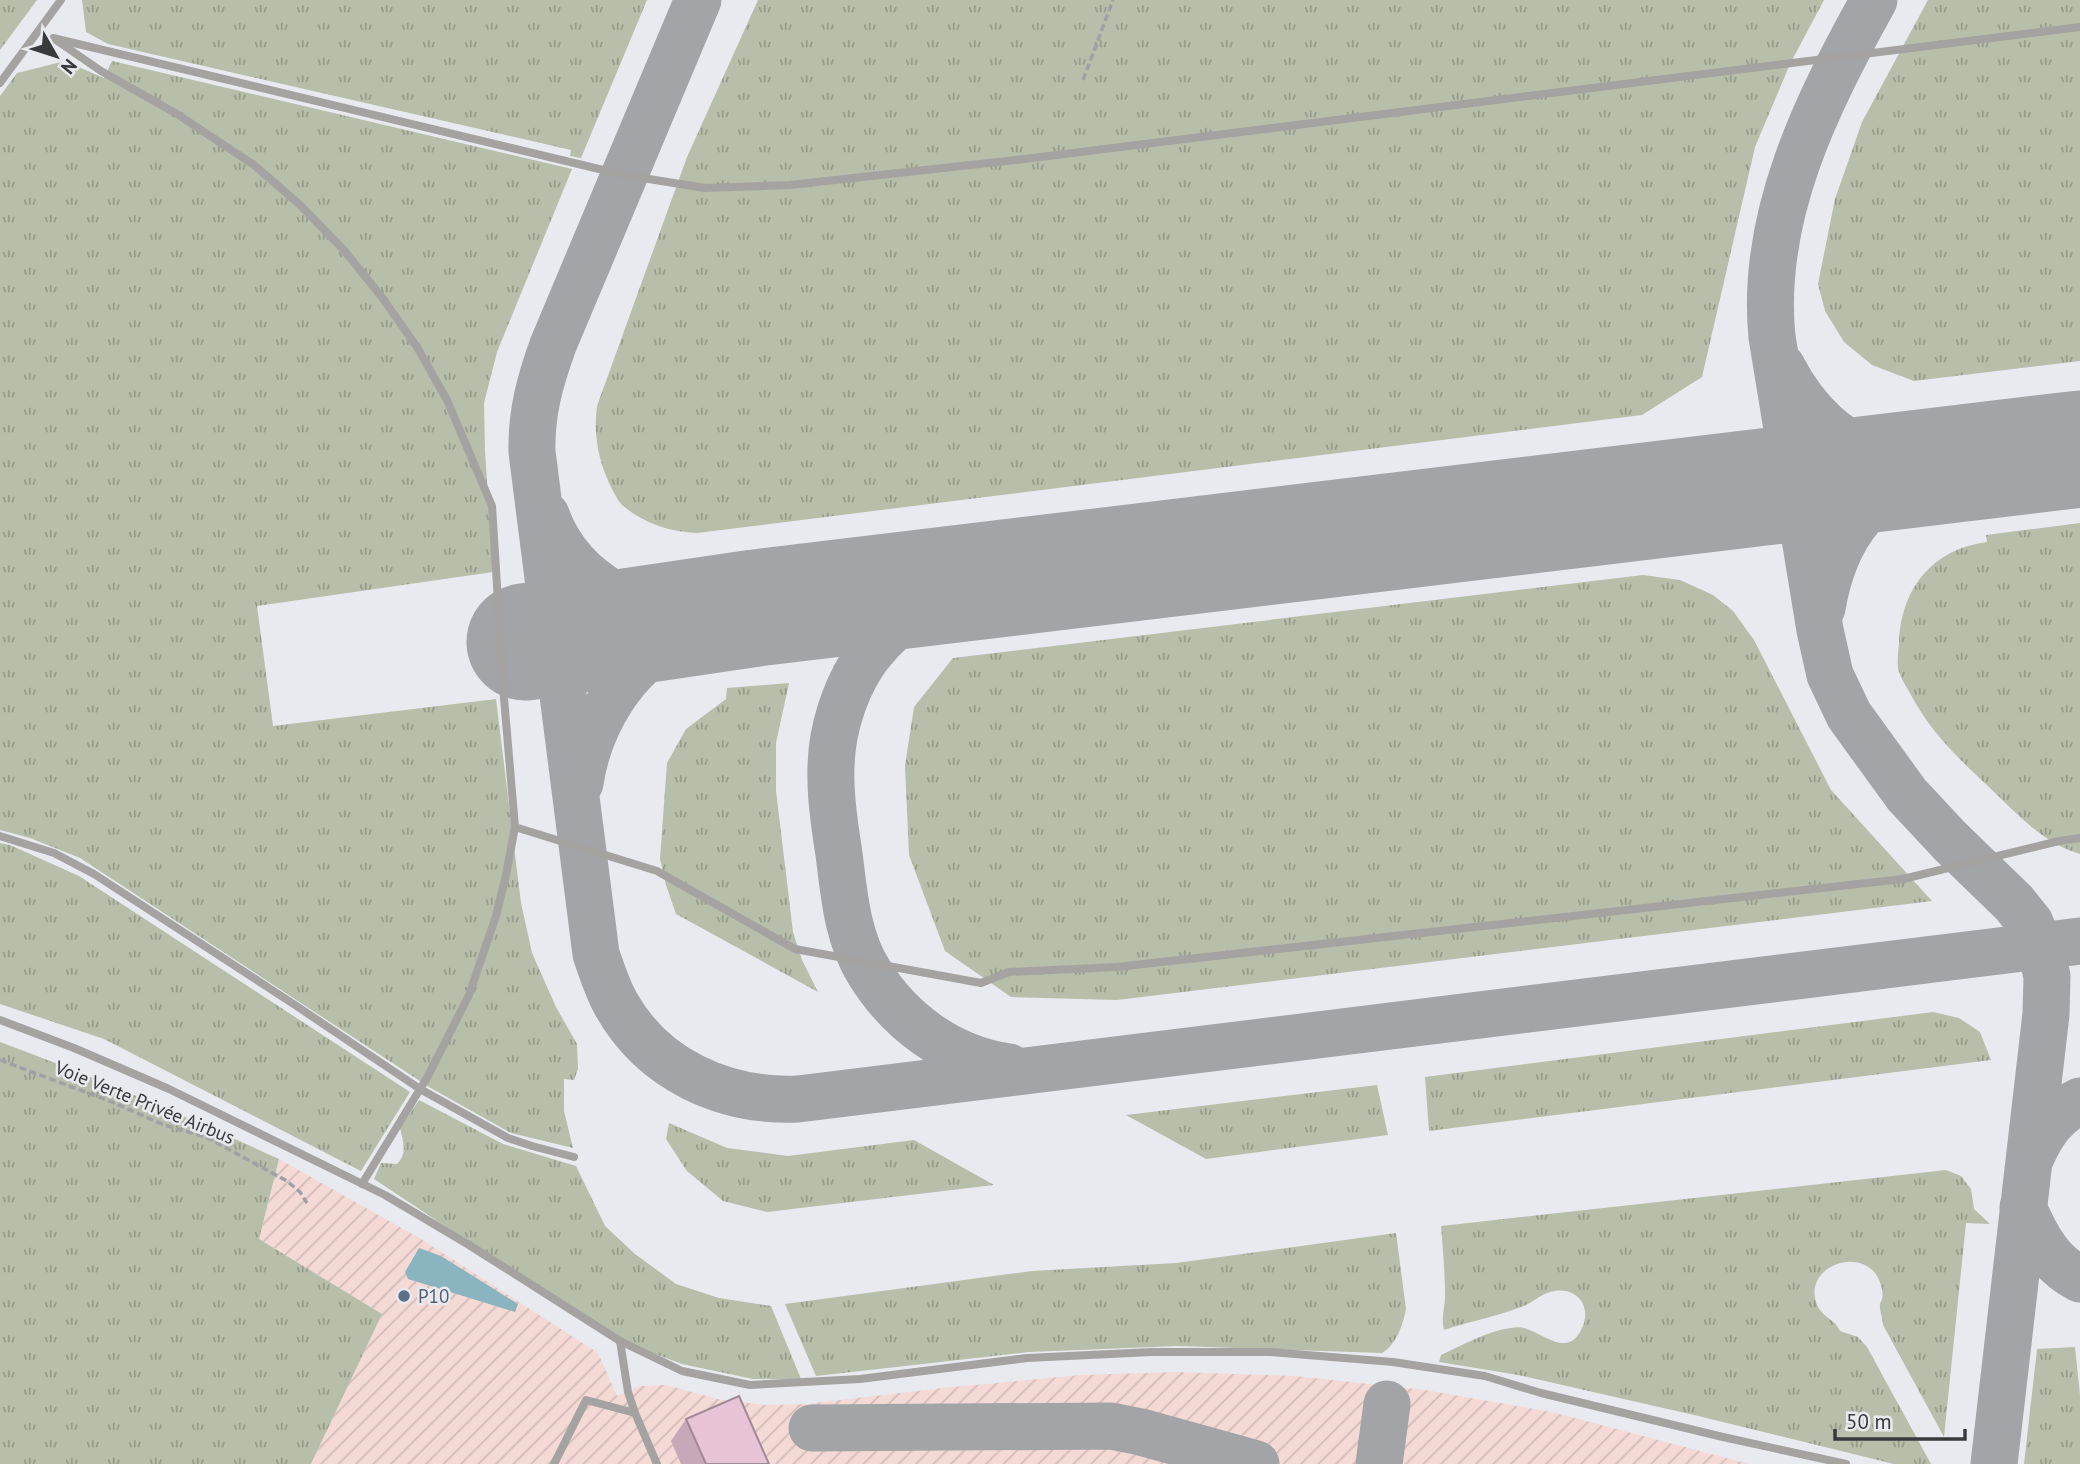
<svg xmlns="http://www.w3.org/2000/svg" width="2080" height="1464" font-family="'PT Sans',sans-serif">
  <style>
    .industrial { fill: url(#industrial-furrows) }
    .grass { fill: url(#grass-tufts) }
    .water { fill: #8ab5c0 }
    .lines { fill: none; stroke-linecap: round; stroke-linejoin: round }
    .taxiway { stroke: #a2a4a7; stroke-width: 47 }
    .runway { stroke: #a2a4a7; stroke-width: 117 }
    .path { stroke: #a0a1a5; stroke-width: 3.5; stroke-dasharray: 7 3.5; stroke-linecap: butt }
    .lane { stroke: #a5a3a1; stroke-width: 8 }
    .wall { fill: #c7a8b8 }
    .building { fill: #e7c3d6; stroke: #a28896; stroke-width: 2 }
    .service-dot { fill: #5c6f8a; stroke: #e8eaef; stroke-width: 2.5 }
    .labels { text-anchor: middle; dominant-baseline: central; stroke-width: 5; stroke-linejoin: round; paint-order: stroke }
    .street-label { font-size: 19px; fill: #393a3c; stroke: #e8eaef }
    .service-label { font-size: 19px; fill: #4e5e75; stroke: #e8eaef; text-anchor: start }
  </style>
  <defs>
    <pattern id="industrial-furrows" width="10" height="10" patternUnits="userSpaceOnUse" patternTransform="scale(1.75)"><rect width="10" height="10" fill="#f4d9d5"/><path d="M-1 1l2-2M0 10L10 0M9 11l2-2" fill="none" stroke="#d2bbb8"/></pattern>
    <pattern id="grass-tufts" width="24" height="20" patternUnits="userSpaceOnUse" patternTransform="scale(1.75)"><rect width="24" height="20" fill="#b7bea9"/><path d="M3 7l-1-3M5 7V3M7 7l1-3M15 17l-1-3M17 17v-4M19 17l1-3" fill="none" stroke="#969b8b"/></pattern>
  </defs>
  <rect width="100%" height="100%" fill="#e8eaef"/>
  <!-- industrial -->
  <polygon class="industrial" points="279,1159 421,1239 598,1353 617,1396 641,1386 666,1385 721,1400 766,1405 807,1404 943,1388 1081,1375 1176,1372 1295,1376 1425,1390 1552,1412 1749,1464 311,1464 382,1314 259,1239"/>
  <!-- grass -->
  <g class="grass">
    <polygon points="0,0 37,0 0,50"/>
    <polygon points="82,0 647,0 581,158 570,156 571,150 108,44 86,32"/>
    <path d="M758,0H1824L1790,64L1755,147L1702,377L1642,415L697,533C670,532 643,523 622,505C618,501 616,496 613,491C599,464 593,437 597,406L687,157Z"/>
    <polygon points="1928,0 2080,0 2080,361 1914,381 1872,365 1844,342 1825,311 1818,284 1835,199 1862,122"/>
    <polygon points="65,61 104,78 112,61 572,169 497,352 484,403 485,451 493,572 257,606 273,726 496,699 521,903 532,953 556,1007 577,1044 578,1069 574,1080 564,1079 564,1111 573,1148 511,1133 429,1087 80,858 30,838 0,830 0,96 17,73"/>
    <path d="M2080,523V854C2044,844 2017,814 1991,789C1959,759 1932,734 1911,695C1907,688 1902,680 1899,672C1896,663 1899,649 1899,640C1902,587 1933,549 1987,542L1986,535Z"/>
    <polygon points="1643,575 1680,580 1713,595 1733,611 1754,640 1831,790 1932,901 1117,1000 1011,997 945,951 909,855 905,766 914,707 953,658"/>
    <polygon points="789,683 776,743 776,791 793,932 802,960 818,992 676,914 666,885 660,859 667,763 686,729 726,699 727,688"/>
    <polygon points="0,843 10,845 79,876 410,1092 361,1171 104,1039 0,1004"/>
    <polygon points="1933,1012 1959,1018 1980,1032 1991,1060 1429,1131 1425,1077"/>
    <path d="M0,1042C95,1077 187,1117 279,1159L259,1239L382,1314L311,1464H0Z"/>
    <polygon points="1377,1085 1388,1135 1206,1159 1126,1115"/>
    <path d="M419,1100L503,1144L576,1166L605,1226L635,1254L676,1284L719,1298L771,1306L801,1379H753L682,1364L628,1344L505,1266L374,1179L381,1163L397,1164C408,1153 403,1141 400,1128Z"/>
    <polygon points="669,1123 727,1148 788,1156 914,1140 994,1185 767,1212 723,1201 687,1171 666,1139"/>
    <path d="M1946,1170L1961,1176L1971,1189L1974,1209L1990,1224L1966,1223L1944,1437L1883,1325C1883,1319 1879,1309 1880,1304C1880,1302 1882,1301 1882,1299C1884,1292 1880,1279 1875,1273C1856,1249 1809,1266 1815,1298C1818,1317 1835,1318 1840,1331L1858,1337L1867,1347L1931,1464H1894L1694,1415L1518,1375L1439,1362L1441,1355C1463,1345 1487,1331 1511,1328C1516,1327 1522,1327 1527,1329C1545,1335 1569,1358 1582,1328C1592,1308 1578,1287 1555,1291C1544,1292 1536,1300 1526,1305C1500,1316 1471,1321 1444,1330C1441,1317 1445,1308 1445,1296C1445,1273 1443,1250 1441,1226Z"/>
    <path d="M1396,1233L1406,1309C1403,1325 1396,1345 1382,1353L1178,1346L1029,1352L816,1376L785,1304L1032,1271L1176,1263Z"/>
    <polygon points="2075,1347 2080,1395 2080,1464 2024,1464 2037,1349"/>
  </g>
  <!-- water -->
  <polygon class="water" points="419,1248 441,1256 518,1304 515,1312 408,1279 405,1272"/>
  <g class="lines">
    <!-- taxiway -->
    <g class="taxiway">
      <path d="M698,0L553,345C540,381 531,413 532,452L596,954C602,971 607,988 616,1004C653,1070 724,1102 798,1099L2080,941"/>
      <path d="M1874,0C1817,103 1760,216 1772,337L1820,630L1830,675L1849,715L1907,795L1950,841L2014,903L2030,923L2040,946L2047,976L2046,1014L1994,1464"/>
      <path d="M1782,367C1804,410 1840,448 1889,458C1917,464 1947,463 1975,462"/>
      <path d="M546,515C571,585 647,624 719,614"/>
      <path d="M1822,608C1834,535 1872,483 1947,468"/>
      <path d="M580,783C589,723 624,665 680,636C704,623 730,616 756,608"/>
      <path d="M1009,1067C950,1059 900,1022 869,972C847,937 844,893 839,854C833,816 827,775 834,737C840,705 854,670 876,646C917,599 959,591 1016,577"/>
      <path d="M2031,1157C2042,1132 2055,1113 2080,1101"/>
      <path d="M2023,1207C2036,1237 2050,1264 2080,1279"/>
      <polyline points="812,1428 1111,1426 1141,1432 1256,1464"/>
      <polyline points="1379,1464 1387,1404"/>
    </g>
    <!-- runway -->
    <polyline class="runway" points="525,642 756,608 2080,449"/>
    <!-- path -->
    <g class="path">
      <polyline points="1083,80 1113,0"/>
      <polyline points="0,1060 112,1102 164,1125 206,1137 287,1181 300,1192 307,1203"/>
    </g>
    <!-- lane -->
    <g class="lane">
      <polyline points="0,83 61,0"/>
      <polyline points="515,827 657,871 795,949 981,983 1009,972 1117,967 1903,879 2059,841 2080,838"/>
      <polyline points="0,836 54,853 94,874 295,1005 420,1089 508,1138 532,1146 574,1157"/>
      <polyline points="0,1020 74,1048 169,1089 385,1195 469,1245 620,1341 682,1371 750,1385 860,1379 1027,1358 1152,1352 1270,1352 1393,1362 1485,1376 1541,1393 1723,1437 1846,1464"/>
      <polyline points="362,1184 428,1076 469,995 496,916 506,875 515,827 504,698 492,506 447,400 417,347 381,296 343,249 299,204 254,165 177,114 101,71 53,38 624,175 705,188 790,185 1033,158 2080,27"/>
      <polyline points="620,1341 628,1392 635,1413"/>
      <polyline points="554,1464 586,1400 635,1413 657,1464"/>
    </g>
  </g>
  <!-- wall -->
  <polygon class="wall" points="686,1419 769,1464 681,1464 671,1441"/>
  <!-- building -->
  <polygon class="building" points="739,1396 769,1464 706,1464 686,1419"/>
  <!-- markers -->
  <circle class="service-dot" cx="404" cy="1296" r="7"/>
  <g class="labels">
    <!-- street labels -->
    <g class="street-label">
      <text transform="translate(145 1102) rotate(22)">Voie Verte Privée Airbus</text>
    </g>
    <!-- service labels -->
    <g class="service-label">
      <text x="418" y="1296">P10</text>
    </g>
  </g>
  <!-- north arrow -->
  <g transform="translate(56 56) rotate(129)" stroke="#e8eaef" stroke-width="5" paint-order="stroke">
  <path d="M0-5L12 26L0 18L-12 26Z" fill="#393a3c"/>
  <text y="-10" font-size="19" font-weight="bold" text-anchor="middle" fill="#393a3c">N</text>
  </g>
  <!-- scale -->
  <path d="M1835 1429v10h130v-10" fill="none" stroke="#393a3c" stroke-width="3.5"/>
  <text x="1846" y="1429" font-size="21" fill="#393a3c" stroke="#e8eaef" stroke-width="5" paint-order="stroke">50 m</text>
</svg>
